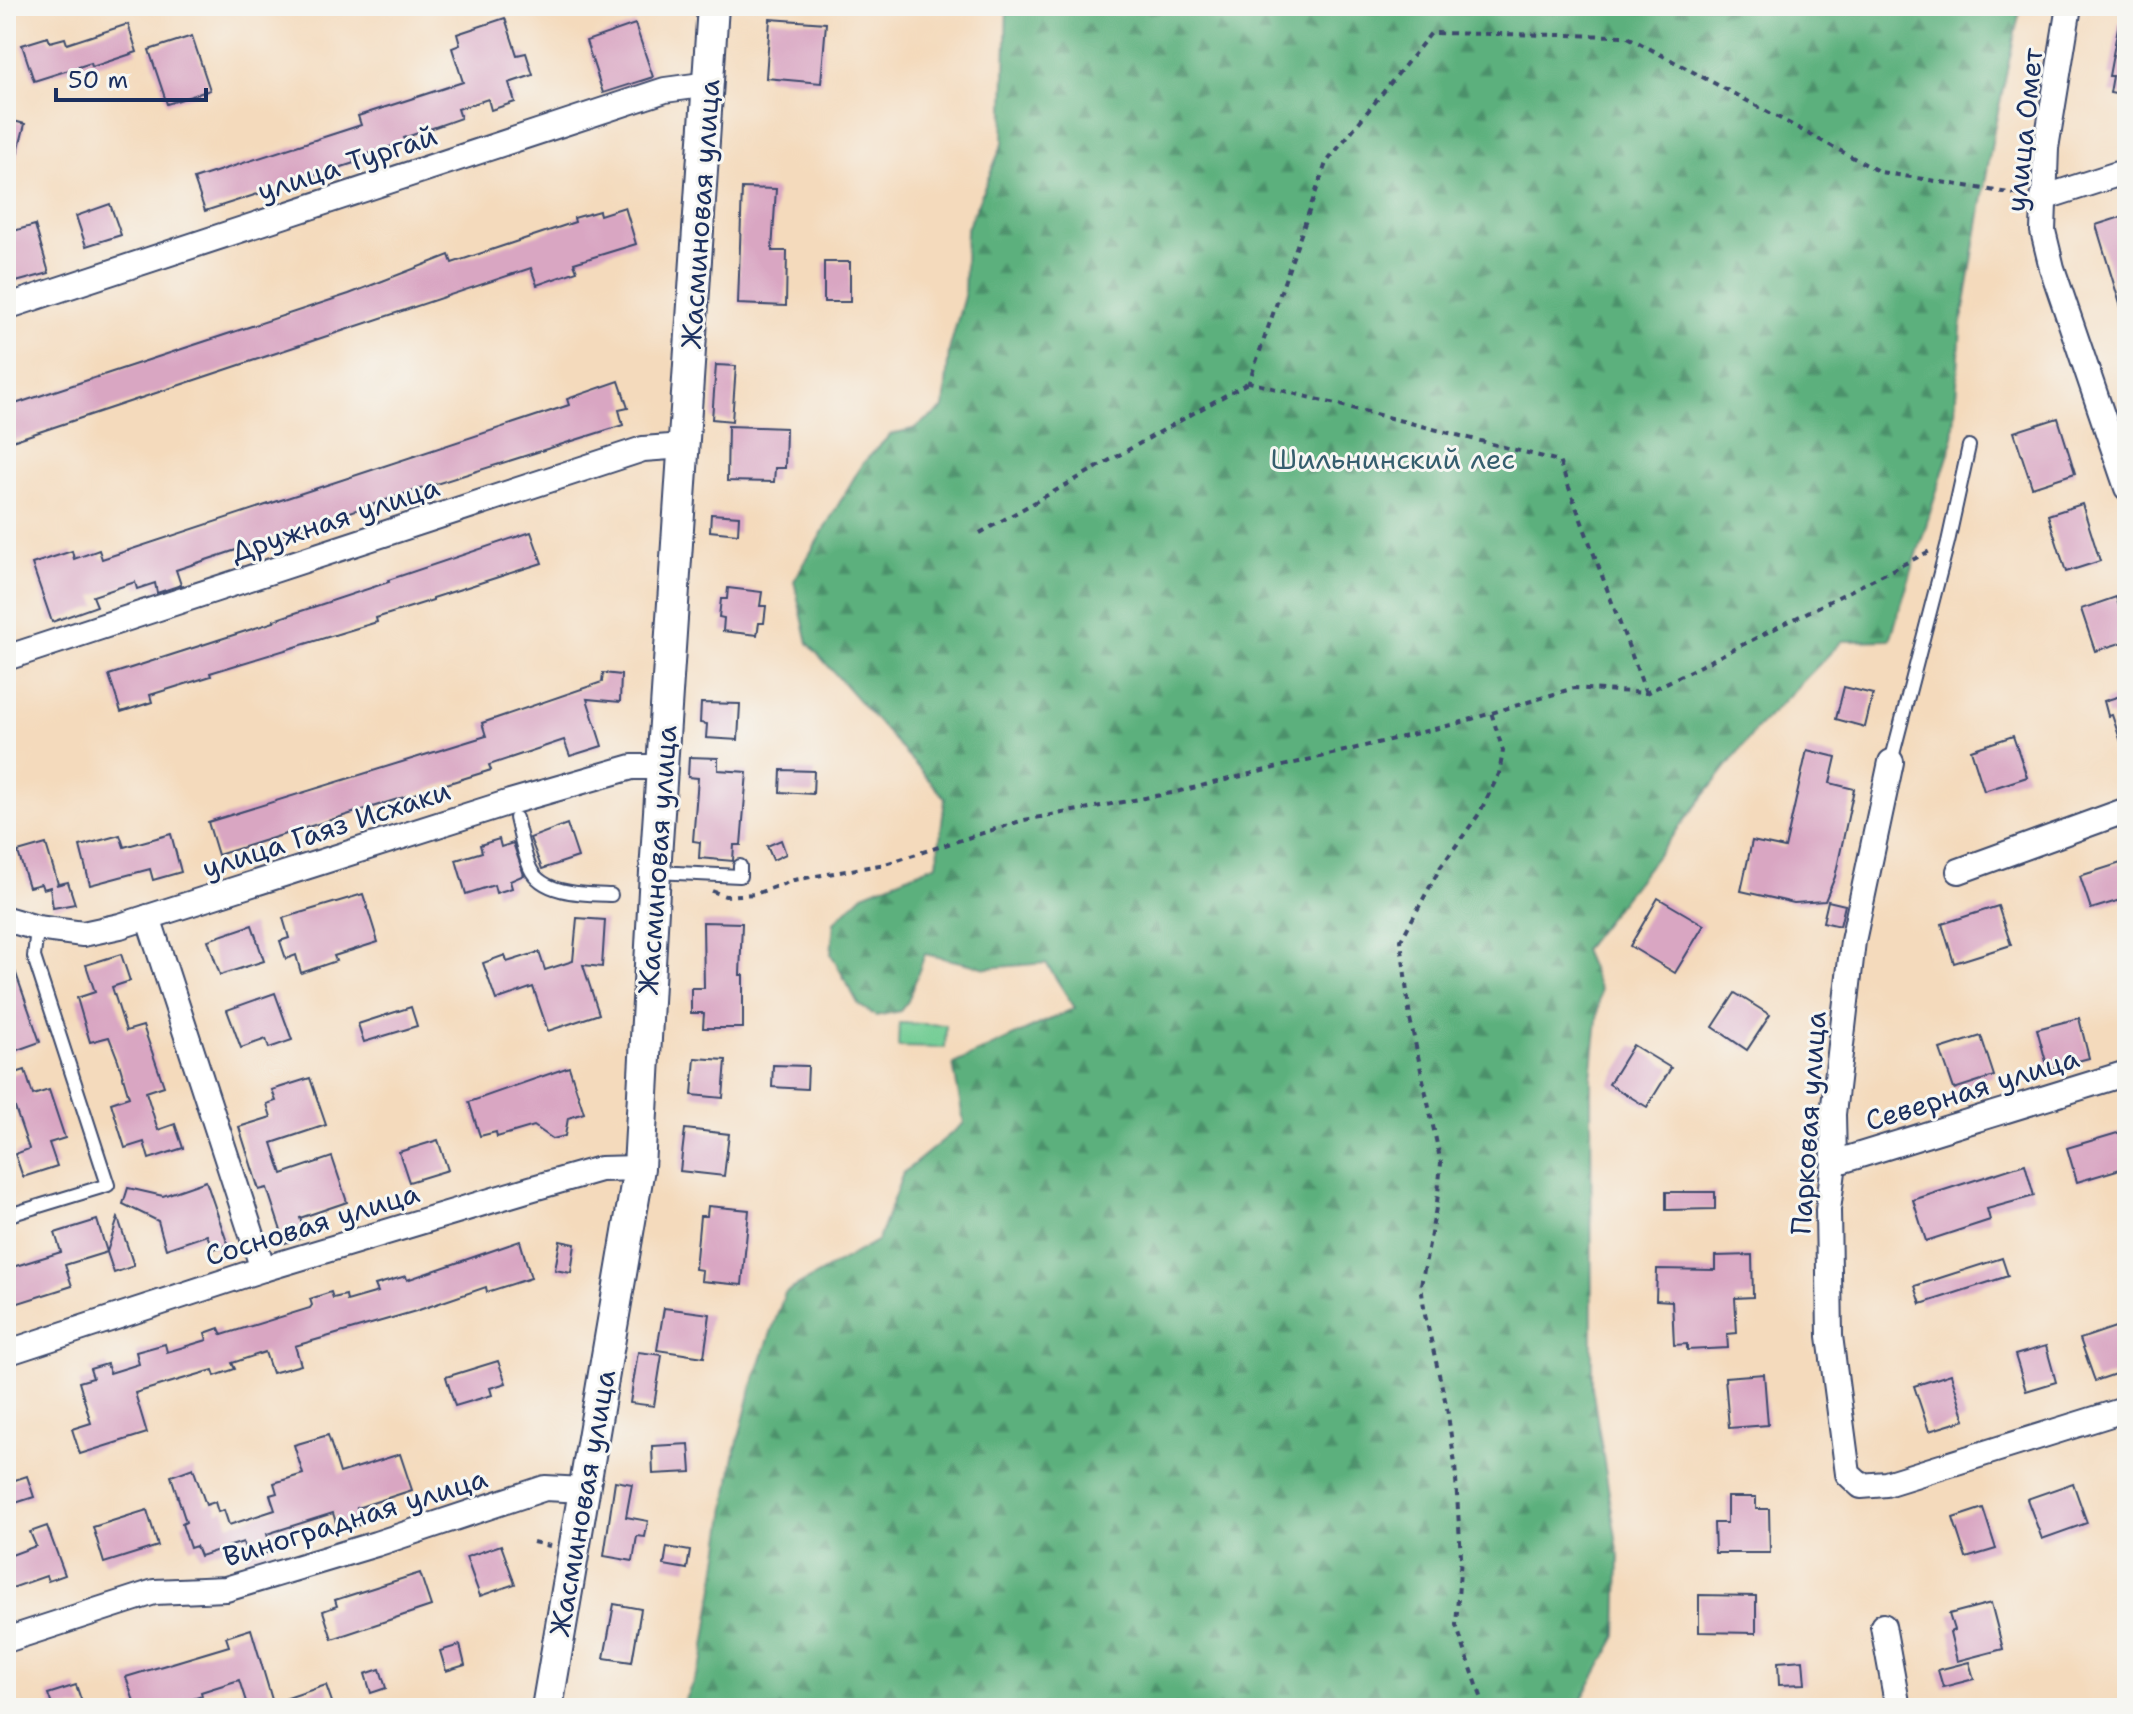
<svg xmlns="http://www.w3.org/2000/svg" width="2133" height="1714" font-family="'Shantell Sans',sans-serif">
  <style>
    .green { fill: #71cc93; stroke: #467e78; stroke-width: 2 }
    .forest { fill: url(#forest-firs); stroke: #3c706e; stroke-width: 2 }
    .building { fill: #d9a6c2 }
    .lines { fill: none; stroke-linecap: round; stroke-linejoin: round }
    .service-casing { stroke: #3c496c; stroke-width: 16 }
    .minor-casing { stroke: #3c496c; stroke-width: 28 }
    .tertiary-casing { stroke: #3c496c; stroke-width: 34 }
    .path { stroke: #3c496c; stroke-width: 4; stroke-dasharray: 6 6; stroke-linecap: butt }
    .service { stroke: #fff; stroke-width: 12 }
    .minor { stroke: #fff; stroke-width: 24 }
    .tertiary { stroke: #fff; stroke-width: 30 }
    .labels { text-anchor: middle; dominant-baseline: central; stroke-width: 6; stroke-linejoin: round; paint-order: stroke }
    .street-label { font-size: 28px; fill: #1b2f5e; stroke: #f6f6f2 }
    .park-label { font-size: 28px; fill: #355e6e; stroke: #f6f6f2 }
  </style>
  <defs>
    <pattern id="forest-firs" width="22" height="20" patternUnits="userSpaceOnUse" patternTransform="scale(2)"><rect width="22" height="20" fill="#5cb07d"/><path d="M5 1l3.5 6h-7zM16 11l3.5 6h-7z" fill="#4b906a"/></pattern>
  </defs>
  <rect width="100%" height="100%" fill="#f6f6f2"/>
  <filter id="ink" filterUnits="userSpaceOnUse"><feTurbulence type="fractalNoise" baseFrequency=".0125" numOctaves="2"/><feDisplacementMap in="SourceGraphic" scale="16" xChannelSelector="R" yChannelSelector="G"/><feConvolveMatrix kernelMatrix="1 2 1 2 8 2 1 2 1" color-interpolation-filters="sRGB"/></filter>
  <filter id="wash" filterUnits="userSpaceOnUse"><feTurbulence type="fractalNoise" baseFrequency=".006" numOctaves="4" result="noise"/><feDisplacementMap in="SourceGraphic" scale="32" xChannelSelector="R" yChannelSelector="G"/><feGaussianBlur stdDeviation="1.8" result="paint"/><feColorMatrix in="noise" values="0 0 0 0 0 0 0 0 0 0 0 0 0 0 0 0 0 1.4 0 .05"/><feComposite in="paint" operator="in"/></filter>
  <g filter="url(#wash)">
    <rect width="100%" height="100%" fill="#f4dabc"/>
    <!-- green -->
    <polygon class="green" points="899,1023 946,1025 945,1048 898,1047"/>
    <!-- forest -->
    <polygon class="forest" points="1007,6 2021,6 1994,130 1961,327 1953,440 1890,640 1842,641 1757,728 1583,950 1600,990 1591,1078 1592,1387 1619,1556 1617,1636 1577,1708 681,1708 703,1660 733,1461 752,1386 785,1293 878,1240 903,1173 964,1123 953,1064 1075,1008 1046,963 987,968 925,954 908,1001 900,1011 876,1016 859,1005 831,954 834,922 863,894 937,864 945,798 808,643 794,581 862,464 891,434 913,429 944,408 949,351 964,296 966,231 1003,143"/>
    <g id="blocks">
      <!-- building -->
      <g class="building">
        <polygon points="505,18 517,55 526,53 533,75 509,83 515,102 491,110 488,99 458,109 461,118 404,138 405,142 353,159 354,163 205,211 194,179 361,125 358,116 463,82 452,48 460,45 457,34"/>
        <polygon points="770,19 826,23 821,83 766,78"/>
        <polygon points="2119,22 2127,22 2127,96 2110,93 2113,76 2109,76"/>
        <polygon points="128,24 137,52 92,67 91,63 34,81 22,45 48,37 50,42 65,38 67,44"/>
        <polygon points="635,24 653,77 603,93 586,41"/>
        <polygon points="192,36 210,90 167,104 149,50"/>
        <polygon points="6,119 25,124 12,175 6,174"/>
        <polygon points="742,188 776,189 772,251 787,251 786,306 738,304"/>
        <polygon points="110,204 121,235 86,246 76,216"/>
        <polygon points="625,207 636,244 574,263 577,271 537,285 531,268 6,443 6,407 349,294 449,255 452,263 575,222 574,218 599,211 600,215"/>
        <polygon points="2127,215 2127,313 2123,314 2096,225"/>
        <polygon points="35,225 49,273 16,282 6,246 6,233"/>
        <rect x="824" y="262" width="26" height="40"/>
        <polygon points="716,365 736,366 732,421 712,419"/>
        <polygon points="619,381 628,408 619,410 623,425 398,496 176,570 181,585 157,593 155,583 137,589 135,582 93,596 97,606 52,622 32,564 72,551 74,559 99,550 102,559 569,405 567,399"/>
        <polygon points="2058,418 2075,473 2032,487 2014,432"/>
        <polygon points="728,426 786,428 785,468 775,468 774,482 727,481"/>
        <polygon points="2082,504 2100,561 2066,572 2048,515"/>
        <polygon points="711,514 739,516 738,534 710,531"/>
        <polygon points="531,532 542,563 433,598 433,600 376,618 377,622 210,673 211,676 150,695 152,702 121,712 109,675 274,622 274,620 389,582 388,580"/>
        <polygon points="728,588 762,592 760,606 766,606 764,623 759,623 757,635 723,631 724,618 719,617 721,599 727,599"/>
        <polygon points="2116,597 2127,631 2127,641 2095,651 2081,609"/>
        <polygon points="603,673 621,675 620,702 587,699 602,746 570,756 564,740 489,765 491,770 218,855 208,822 486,736 482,723 602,682"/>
        <polygon points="1844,687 1873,694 1865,727 1836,719"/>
        <polygon points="2127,694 2127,750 2124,751 2112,715 2108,716 2104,701"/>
        <polygon points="701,703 740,704 738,740 706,738 707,724 700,723"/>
        <polygon points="2013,736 2027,777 1984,791 1971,750"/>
        <polygon points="1807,750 1836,757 1830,783 1854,789 1835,877 1825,901 1794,903 1741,891 1752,841 1785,848"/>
        <polygon points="689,757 718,758 718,770 747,772 741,845 734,845 733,861 699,858 700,842 693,841 698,778 688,777"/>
        <polygon points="781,770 814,771 813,794 780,792"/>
        <polygon points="567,824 578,857 542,869 530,838"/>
        <polygon points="171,834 181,872 153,880 150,869 90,885 80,846 120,835 124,847"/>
        <polygon points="499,839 501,847 513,843 524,875 510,881 512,888 496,893 494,885 466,894 456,860 482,852 480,845"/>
        <polygon points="781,840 786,854 773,860 767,846"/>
        <polygon points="46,844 58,884 56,885 68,882 75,904 53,908 50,887 43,889 41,884 29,887 18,852"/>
        <polygon points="2127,861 2127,898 2091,909 2080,876"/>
        <polygon points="363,894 378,942 334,956 336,961 301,973 296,955 286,959 280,941 289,938 283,918"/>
        <polygon points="1658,898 1704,925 1675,973 1630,946"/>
        <polygon points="1828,901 1845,905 1840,926 1823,922"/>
        <polygon points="1998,906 2011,945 1954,963 1942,924"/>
        <polygon points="577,918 605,920 602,967 583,965 599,1014 548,1031 533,987 496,1000 483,963 505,955 507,962 539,952 545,970 573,961"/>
        <polygon points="703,922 742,923 740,975 743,975 743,1028 703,1028 704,1013 691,1013 691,988 704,988"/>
        <polygon points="252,925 264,961 220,975 208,940"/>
        <polygon points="6,951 8,951 40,1042 6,1054"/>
        <polygon points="121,954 130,981 112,987 126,1031 143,1026 164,1086 146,1092 158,1130 175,1124 183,1148 149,1159 144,1142 125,1148 111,1103 129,1097 118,1060 109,1037 90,1042 77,998 95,992 86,965"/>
        <polygon points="275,993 292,1040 269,1048 266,1039 241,1048 227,1010"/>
        <polygon points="1735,993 1770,1015 1747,1050 1713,1027"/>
        <polygon points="411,1007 417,1026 364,1042 358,1024"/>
        <polygon points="2079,1018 2089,1058 2048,1069 2037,1029"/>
        <polygon points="1981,1036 1994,1076 1954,1089 1940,1049"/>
        <polygon points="1633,1045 1671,1068 1647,1107 1609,1084"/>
        <polygon points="695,1058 726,1060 723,1098 692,1095"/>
        <polygon points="773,1065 808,1066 807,1089 772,1087"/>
        <polygon points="569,1067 584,1113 568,1118 565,1136 553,1139 534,1126 497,1137 496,1132 480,1136 469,1102"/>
        <polygon points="25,1070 33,1095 49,1090 65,1138 49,1143 57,1166 23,1177 15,1154 29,1149 13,1102 6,1104 6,1076"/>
        <polygon points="310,1078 326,1125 272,1143 282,1174 332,1157 347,1202 300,1218 306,1236 285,1243 267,1188 259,1190 239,1127 271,1117 267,1104 276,1101 272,1090"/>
        <polygon points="685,1129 729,1134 724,1176 680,1171"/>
        <polygon points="2124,1131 2127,1142 2127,1167 2077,1182 2067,1148"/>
        <polygon points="438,1140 448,1170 409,1182 399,1152"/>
        <polygon points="2025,1164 2034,1196 1987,1209 1990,1220 1926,1241 1913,1200"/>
        <polygon points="206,1181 228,1245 213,1249 207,1235 166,1249 158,1221 123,1204 128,1188 163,1196"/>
        <polygon points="1666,1192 1715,1192 1715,1209 1666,1210"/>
        <polygon points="708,1206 749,1210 742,1285 701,1281 702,1270 695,1269 700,1216 707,1216"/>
        <polygon points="118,1218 134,1266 114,1273 107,1252"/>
        <polygon points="97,1220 107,1252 65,1265 72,1286 6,1307 6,1269 61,1252 55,1233"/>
        <polygon points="520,1241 531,1278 487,1292 486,1287 416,1311 295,1346 301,1365 272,1373 265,1352 232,1363 235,1369 215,1376 213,1370 135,1393 147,1433 80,1454 72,1429 91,1423 79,1382 93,1378 90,1369 107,1364 110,1373 139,1364 136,1352 165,1344 167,1352 207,1340 205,1333 219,1328 222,1335 310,1308 312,1305 310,1299 331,1292 333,1298 346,1295 347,1301 378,1292 375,1285 406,1276 407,1280"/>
        <polygon points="560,1241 575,1244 571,1273 555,1270"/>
        <polygon points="1752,1255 1753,1297 1735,1298 1737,1333 1727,1334 1728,1348 1687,1350 1687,1344 1674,1345 1672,1301 1656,1300 1657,1269 1715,1270 1715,1256"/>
        <polygon points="2002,1258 2008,1276 1921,1304 1915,1286"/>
        <polygon points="664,1308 710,1314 704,1357 657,1350"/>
        <polygon points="2127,1323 2127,1370 2095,1381 2080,1339"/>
        <polygon points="2046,1346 2056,1382 2026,1391 2015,1355"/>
        <polygon points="638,1352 662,1355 654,1406 630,1403"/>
        <polygon points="498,1361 506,1383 490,1388 492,1395 455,1406 446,1377"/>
        <polygon points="1764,1374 1768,1425 1729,1428 1725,1377"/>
        <polygon points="1951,1374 1965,1420 1929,1431 1914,1386"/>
        <polygon points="328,1435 340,1473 400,1454 412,1490 357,1508 362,1524 339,1532 333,1513 267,1534 272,1551 248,1559 243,1542 200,1556 196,1546 190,1548 182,1524 186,1522 171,1476 193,1468 206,1505 215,1502 218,1512 224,1510 229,1525 275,1510 270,1495 277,1493 274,1483 303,1474 294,1445"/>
        <polygon points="689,1444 691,1472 653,1474 652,1446"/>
        <polygon points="27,1476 34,1497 6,1506 6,1483"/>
        <polygon points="615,1481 632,1484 626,1517 648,1521 645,1537 637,1536 633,1561 604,1556"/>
        <polygon points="2073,1483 2087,1523 2042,1539 2027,1499"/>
        <polygon points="1727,1497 1756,1497 1756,1509 1769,1509 1770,1553 1715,1553 1714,1523 1727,1523"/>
        <polygon points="1983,1508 1996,1549 1966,1558 1953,1518"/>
        <polygon points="147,1510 158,1546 104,1563 93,1527"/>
        <polygon points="47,1526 65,1575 48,1581 46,1576 12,1588 6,1570 6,1557 36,1546 30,1532"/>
        <polygon points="501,1545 515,1584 480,1596 466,1557"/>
        <polygon points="667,1547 690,1551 687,1569 664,1565"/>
        <polygon points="420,1573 431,1606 332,1639 323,1611 337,1606 335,1600"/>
        <polygon points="1699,1595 1756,1596 1756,1633 1699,1632"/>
        <polygon points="1991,1603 2003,1649 1957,1661 1950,1632 1954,1630 1949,1614"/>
        <polygon points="614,1604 641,1609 632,1662 604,1658"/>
        <polygon points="251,1629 273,1703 326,1685 332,1702 312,1708 248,1708 239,1680 201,1692 202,1696 165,1708 136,1708 126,1677 229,1646 226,1637"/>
        <polygon points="460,1645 465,1665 446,1671 440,1651"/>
        <polygon points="1803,1660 1805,1684 1779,1685 1778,1662"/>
        <polygon points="1969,1662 1974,1679 1943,1687 1938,1670"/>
        <polygon points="380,1669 386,1688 371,1693 365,1674"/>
        <polygon points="76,1685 84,1708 53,1708 48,1694"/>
      </g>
    </g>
  </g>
  <g filter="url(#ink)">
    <use href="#blocks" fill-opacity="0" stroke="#3c496c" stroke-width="2"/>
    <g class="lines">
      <defs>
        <g id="service">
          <polyline points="1891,762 1948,542 1969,446"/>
          <path d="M516,818C520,834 523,852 530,868C542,895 586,894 611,895"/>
          <polyline points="655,872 740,876 740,866"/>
          <polyline points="6,1216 108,1185 34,957 37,928"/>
        </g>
        <g id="minor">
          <polyline points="2069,6 2046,148 2043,231 2052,268 2127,488"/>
          <polyline points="2043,198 2127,171"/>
          <polyline points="6,307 665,90 709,84"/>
          <polyline points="6,658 643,449 684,446"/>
          <polyline points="1891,762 1853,941 1833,1114 1834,1163 1828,1210 1830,1336 1848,1474 1861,1486 1886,1484 2127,1409"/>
          <polyline points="1959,871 2127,810"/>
          <polyline points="148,917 263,1269"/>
          <polyline points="6,919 37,928 83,934 120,926 510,802 632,767 662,767"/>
          <polyline points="1834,1163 2127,1073"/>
          <polyline points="6,1353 263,1269 530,1189 600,1169 639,1168"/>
          <polyline points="1883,1626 1898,1708"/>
          <polyline points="6,1640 154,1592 226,1589 376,1544 545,1488 584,1490"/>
        </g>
        <polyline id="tertiary" points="547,1708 639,1168 655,872 713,6"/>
      </defs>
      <!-- service casing -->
      <use href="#service" class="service-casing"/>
      <!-- minor casing -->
      <use href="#minor" class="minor-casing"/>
      <!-- tertiary casing -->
      <use href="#tertiary" class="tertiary-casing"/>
      <!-- path -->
      <g class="path">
        <polyline points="980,533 1249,382"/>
        <polyline points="1646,693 1559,461 1249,382 1326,163 1431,33 1626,36 1880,172 2021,195"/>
        <polyline points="712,891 725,896 755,894 794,880 885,864 1024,820 1172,793 1459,723 1574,688 1646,693 1930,551"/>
        <polyline points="533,1542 550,1546"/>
        <polyline points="1485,1708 1456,1625 1461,1557 1455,1464 1447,1408 1425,1315 1421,1285 1437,1203 1441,1163 1410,1019 1401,940 1440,868 1479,814 1499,774 1503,751 1491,712"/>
      </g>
      <!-- service -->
      <use href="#service" class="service"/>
      <!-- minor -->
      <use href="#minor" class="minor"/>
      <!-- tertiary -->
      <use href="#tertiary" class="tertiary"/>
    </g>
  </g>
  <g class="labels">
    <!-- street labels -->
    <g class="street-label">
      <text transform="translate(2024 130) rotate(-84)">улица Омет</text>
      <text transform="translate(347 163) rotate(-18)">улица Тургай</text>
      <text transform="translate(700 214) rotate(-86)">Жасминовая улица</text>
      <text transform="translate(335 519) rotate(-18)">Дружная улица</text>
      <text transform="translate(326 829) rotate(-18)">улица Гаяз Исхаки</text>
      <text transform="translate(657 860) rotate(-86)">Жасминовая улица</text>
      <text transform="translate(1972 1089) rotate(-17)">Северная улица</text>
      <text transform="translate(1808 1123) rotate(-86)">Парковая улица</text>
      <text transform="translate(312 1224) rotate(-17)">Сосновая улица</text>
      <text transform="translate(582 1503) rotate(-80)">Жасминовая улица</text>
      <text transform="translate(355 1517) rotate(-17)">Виноградная улица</text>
    </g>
    <!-- park labels -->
    <g class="park-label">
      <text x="1393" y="459">Шильнинский лес</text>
    </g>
  </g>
  <!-- margin -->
  <rect width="2133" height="1714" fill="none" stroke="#f6f6f2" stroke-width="32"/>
  <!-- scale -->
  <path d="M56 88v12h150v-12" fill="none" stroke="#1b2f5e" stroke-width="4"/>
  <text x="68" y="88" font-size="24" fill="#1b2f5e" stroke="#f6f6f2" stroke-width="6" paint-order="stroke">50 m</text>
</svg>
